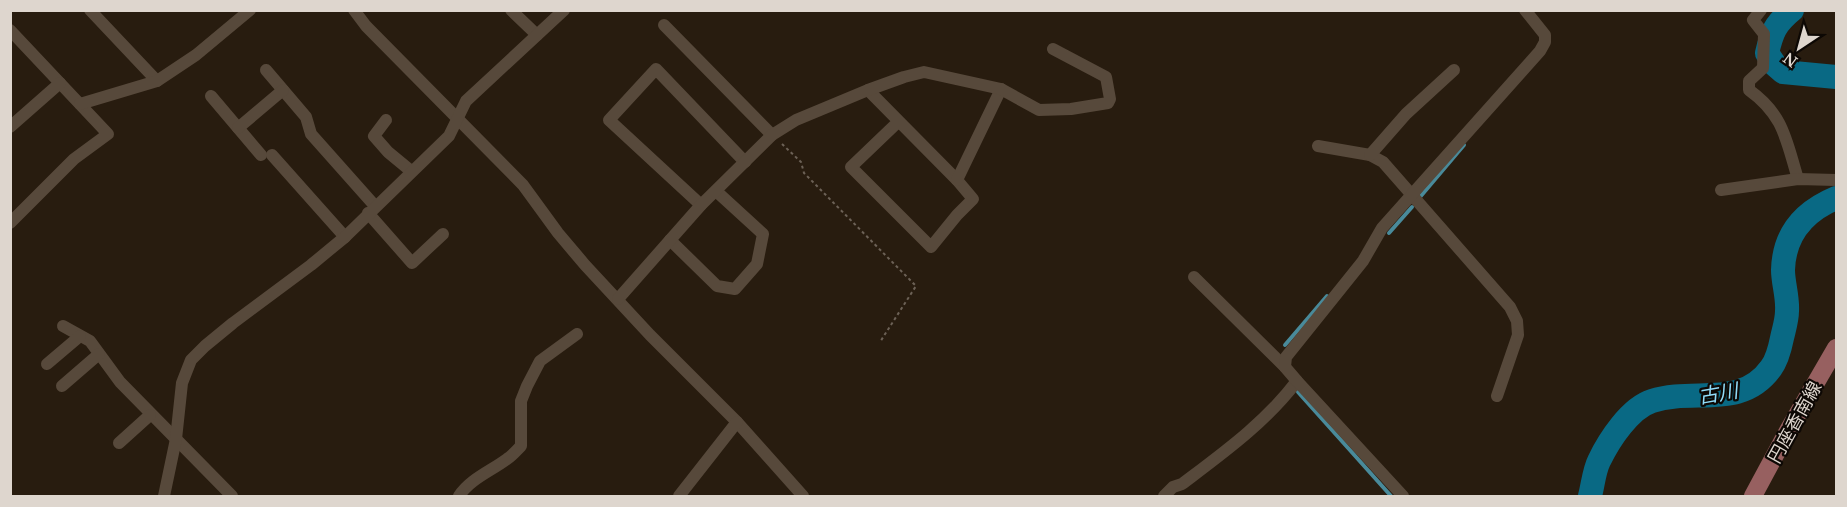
<svg xmlns="http://www.w3.org/2000/svg" width="1847" height="507" font-family="'Noto Serif','Noto Sans JP',serif">
  <style>
    .lines { fill: none; stroke-linecap: round; stroke-linejoin: round }
    .stream { stroke: #498a9a; stroke-width: 4 }
    .river { stroke: #096984; stroke-width: 24 }
    .path { stroke: #6c6156; stroke-width: 2; stroke-dasharray: 3 3; stroke-linecap: butt }
    .street { stroke: #57493b; stroke-width: 12 }
    .primary { stroke: #976060; stroke-width: 18 }
    .labels { text-anchor: middle; dominant-baseline: central; stroke-width: 4.5; stroke-linejoin: round; paint-order: stroke }
    .street-label { font-size: 18px; fill: #ded6ce; stroke: #0d0804 }
    .water-label { font-size: 20px; font-style: italic; fill: #91dcf9; stroke: #0d0804 }
  </style>
  <rect width="100%" height="100%" fill="#281c0f"/>
  <g class="lines">
    <!-- stream -->
    <g class="stream">
      <polyline points="1420,197 1464,145"/>
      <polyline points="1389,233 1412,207"/>
      <polyline points="1285,345 1327,296"/>
      <polyline points="1298,392 1391,496"/>
    </g>
    <!-- river -->
    <g class="river">
      <path d="M1792,10C1775,24 1772,32 1767,53L1775,65L1783,72L1836,77"/>
      <path d="M1590,496C1593,485 1594,471 1599,461C1609,440 1630,408 1652,401C1694,387 1741,410 1771,368C1777,360 1780,348 1782,338C1784,329 1787,320 1787,311C1788,297 1783,283 1783,270C1784,233 1805,211 1836,198"/>
    </g>
    <!-- path -->
    <polyline class="path" points="782,144 801,162 804,173 916,286 880,342"/>
    <!-- street -->
    <g class="street">
      <polyline points="90,10 157,81"/>
      <polyline points="354,10 366,26 523,185 558,233 585,265 650,335 737,422 803,496"/>
      <polyline points="511,10 537,35"/>
      <path d="M1761,10L1753,20L1764,34L1763,68L1749,81V90C1784,115 1786,140 1798,179"/>
      <polyline points="664,25 772,135"/>
      <polyline points="10,30 108,134 74,159 10,223"/>
      <polyline points="266,70 306,117 311,134 375,206"/>
      <polyline points="868,90 957,180 973,199 957,215 931,247 851,167 898,122"/>
      <polyline points="211,96 261,155"/>
      <polyline points="80,104 157,81 196,55 250,10"/>
      <polyline points="386,120 374,136 388,152 411,171"/>
      <polyline points="10,127 60,83"/>
      <polyline points="238,128 283,90"/>
      <polyline points="1318,146 1370,155 1383,162 1510,307 1517,321 1518,335 1497,396"/>
      <polyline points="272,155 345,237"/>
      <polyline points="1370,155 1406,114 1454,70"/>
      <polyline points="957,180 1001,89"/>
      <polyline points="1721,190 1798,179 1836,180"/>
      <polyline points="701,205 609,120 656,69 745,162"/>
      <polyline points="368,213 412,263 443,234"/>
      <polyline points="670,240 717,286 735,289 757,264 763,234 716,191"/>
      <polyline points="1194,277 1285,367"/>
      <polyline points="618,299 701,205 772,135 796,120 868,90 904,77 924,72 1001,89 1039,110 1071,109 1108,103 1110,99 1106,77 1053,49"/>
      <polyline points="63,326 90,341 120,382 232,496"/>
      <polyline points="47,364 80,336"/>
      <polyline points="62,386 99,354"/>
      <polyline points="119,443 150,415"/>
      <polyline points="164,496 176,439 182,383 191,360 205,346 233,323 311,265 345,237 449,136 466,101 564,10"/>
      <path d="M459,496C470,479 491,471 507,459C512,456 517,450 521,446V401L527,386L540,361L577,334"/>
      <polyline points="679,496 737,422"/>
      <path d="M1164,496L1173,487L1182,484C1223,453 1265,423 1297,381"/>
      <polyline points="1403,496 1297,381 1285,367 1286,357 1363,261 1382,228 1540,51 1545,42 1545,35 1525,10"/>
    </g>
    <!-- primary -->
    <polyline class="primary" points="1753,496 1789,429 1836,348"/>
  </g>
  <g class="labels">
    <!-- street labels -->
    <g class="street-label">
      <text transform="translate(1794 422) rotate(-61)">円座香南線</text>
    </g>
    <!-- water labels -->
    <g class="water-label">
      <text transform="translate(1718 393) rotate(-10)">古川</text>
    </g>
  </g>
  <!-- border -->
  <rect width="1847" height="507" fill="none" stroke="#ded6ce" stroke-width="24"/>
  <!-- north arrow -->
  <g transform="translate(1799 48) rotate(216)" stroke="#0d0804" stroke-width="4.5" paint-order="stroke">
  <path d="M0-4.5L10 22L0 15L-10 22Z" fill="#ded6ce"/>
  <text y="-9" font-size="16" font-weight="bold" text-anchor="middle" fill="#ded6ce">N</text>
  </g>
</svg>
